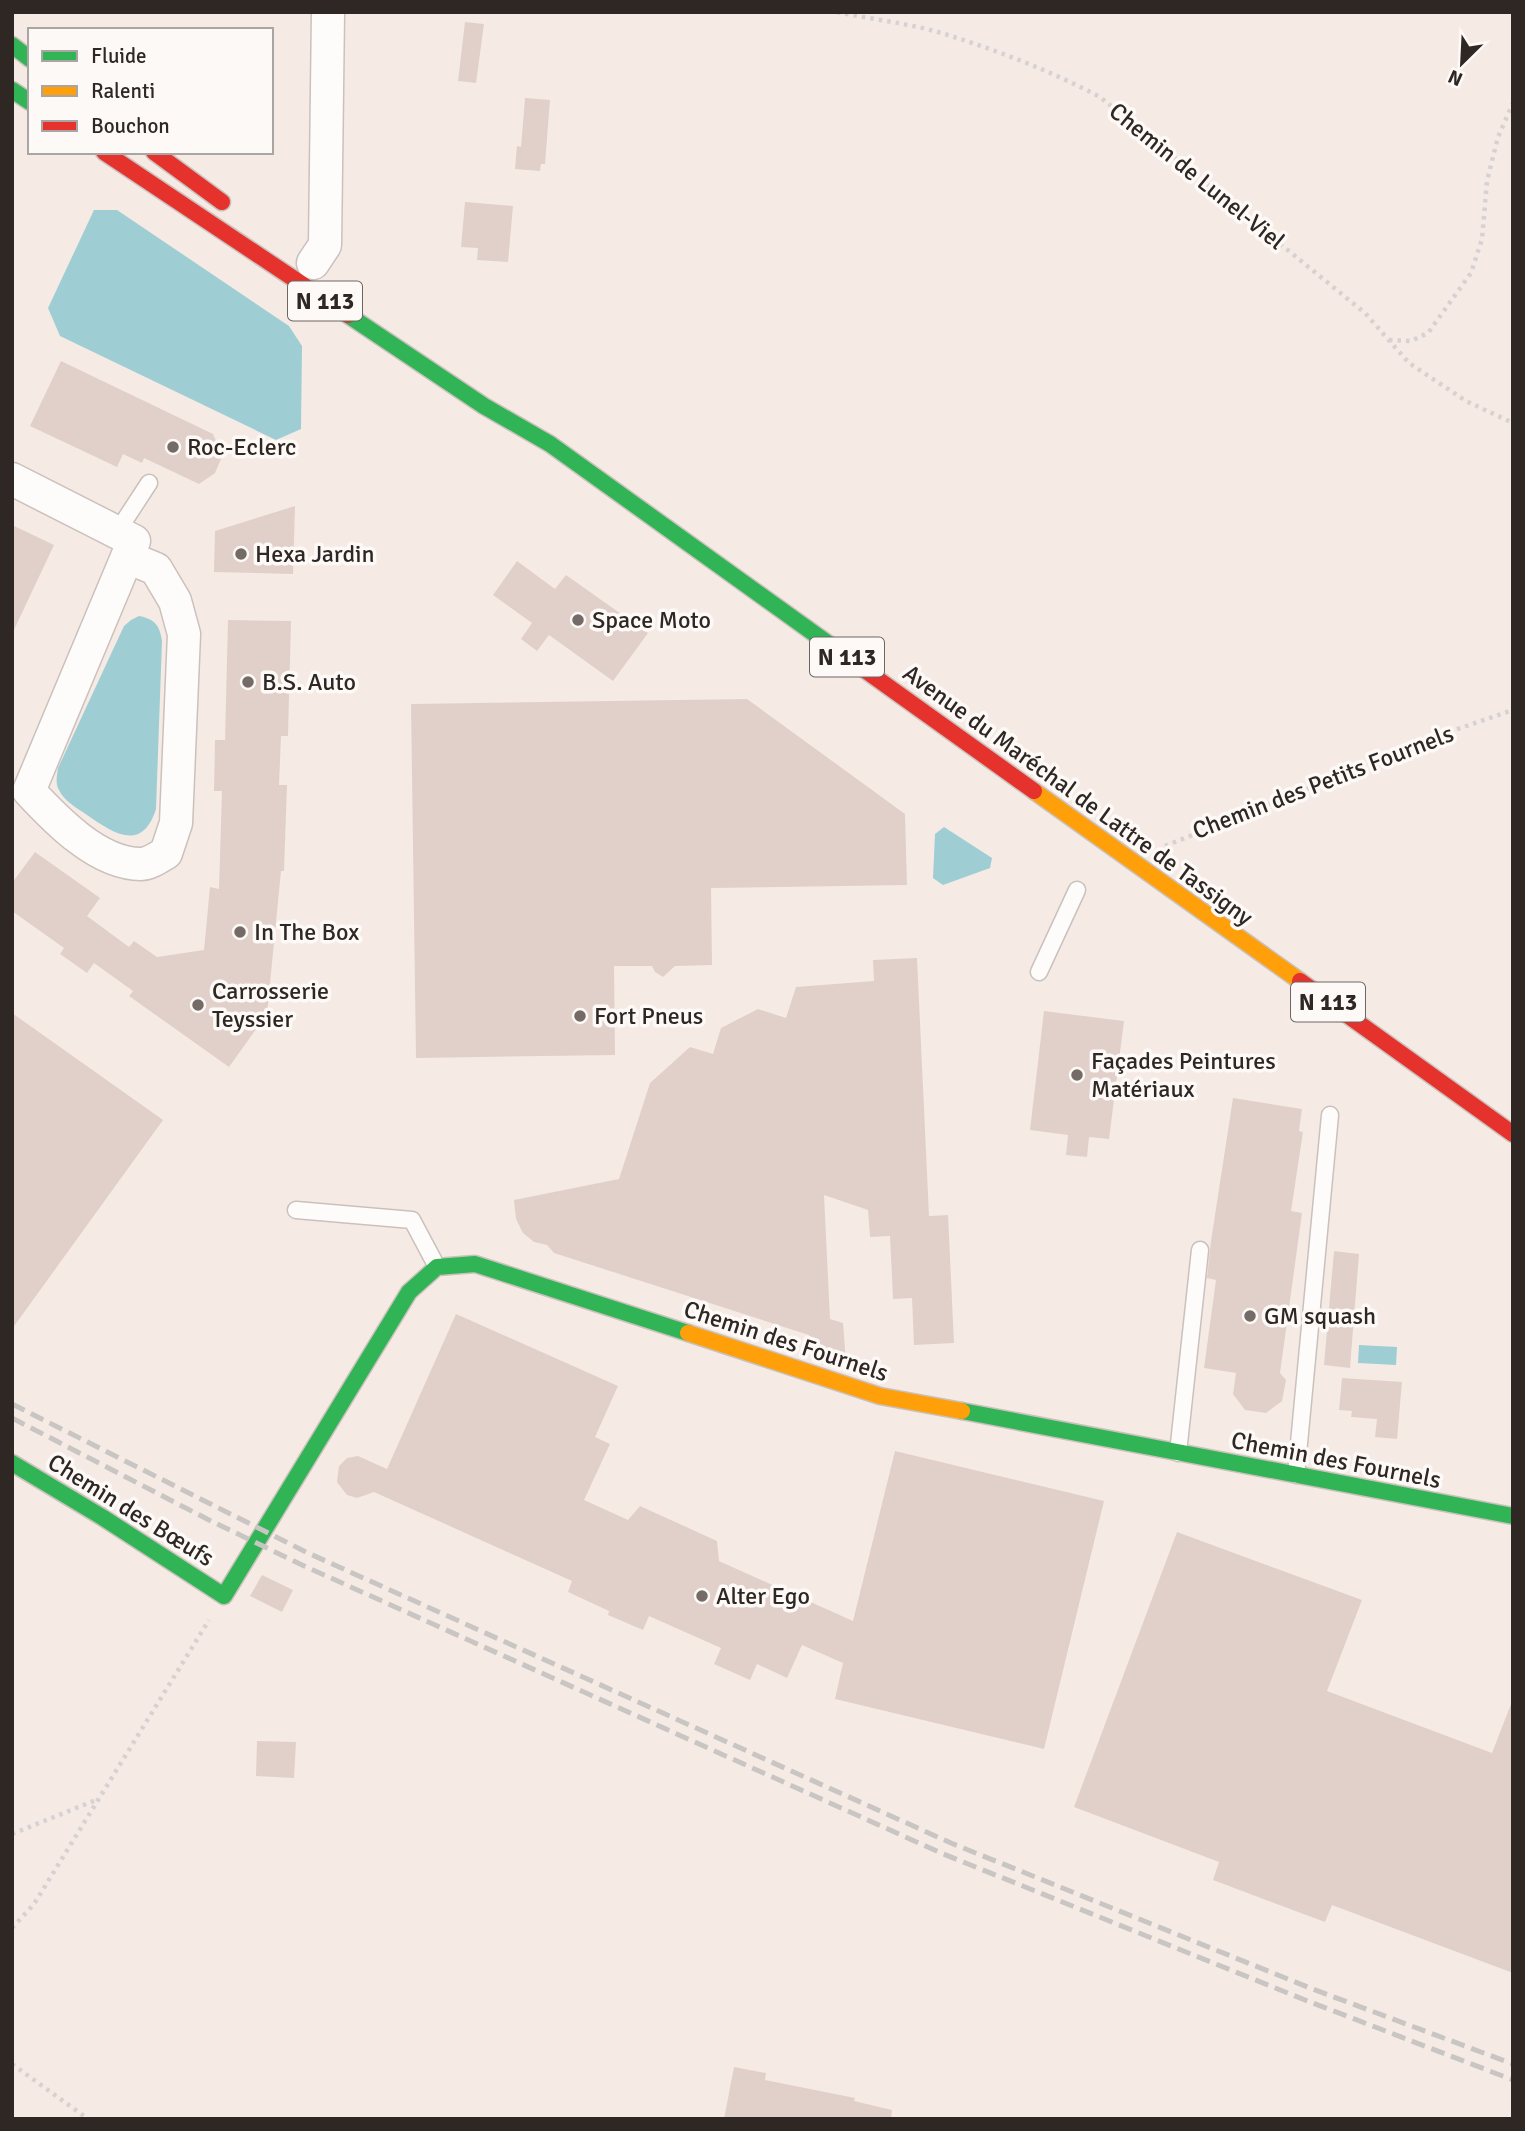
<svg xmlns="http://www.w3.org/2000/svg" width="1525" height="2131" font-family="Signika,sans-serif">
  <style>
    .water { fill: #9eced3 }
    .building { fill: #e1d0ca }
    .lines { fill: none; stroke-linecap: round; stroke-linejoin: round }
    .lane-casing { stroke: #cac1bc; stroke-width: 19 }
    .street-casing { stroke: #cac1bc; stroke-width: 35 }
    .fast-casing { stroke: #cac1bc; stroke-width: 19 }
    .slow-casing { stroke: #cac1bc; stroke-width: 19 }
    .jam-casing { stroke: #cac1bc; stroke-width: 19 }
    .path { stroke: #d6d2d1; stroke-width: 4.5; stroke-dasharray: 3.5 5; stroke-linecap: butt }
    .lane { stroke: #fefcfb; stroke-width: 16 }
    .street { stroke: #fefcfb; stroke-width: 32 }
    .fast { stroke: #30b455; stroke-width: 16 }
    .slow { stroke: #ff9f0a; stroke-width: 16 }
    .jam { stroke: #e5322d; stroke-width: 16 }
    .rail { stroke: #c8c5c3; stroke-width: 5; stroke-dasharray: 14 7; stroke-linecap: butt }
    .poi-dot { fill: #746b67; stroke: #fdf9f7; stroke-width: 2.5 }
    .labels { text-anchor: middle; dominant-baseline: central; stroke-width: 7; stroke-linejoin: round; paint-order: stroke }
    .shield { fill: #fdf9f7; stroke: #6c6663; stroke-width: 2 }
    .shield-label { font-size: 23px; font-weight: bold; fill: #2e2723 }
    .street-label { font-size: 24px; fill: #2e2723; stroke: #fdf9f7 }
    .poi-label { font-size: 24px; fill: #2e2723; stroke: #fdf9f7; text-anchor: start }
  </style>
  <rect width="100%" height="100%" fill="#f6eae5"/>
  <!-- water -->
  <g class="water">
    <polygon points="94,210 117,210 289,326 302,346 301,429 276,440 60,336 48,308"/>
    <path d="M139,616C155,619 160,626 162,641L156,809C142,853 113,833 87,815C77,808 64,801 59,790C55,783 57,776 58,768L124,626L131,620Z"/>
    <polygon points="944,827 992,858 990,868 943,885 933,878 935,834"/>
    <polygon points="1359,1345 1397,1347 1396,1365 1358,1363"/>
  </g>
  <!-- building -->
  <g class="building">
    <polygon points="465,22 484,24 476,83 458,81"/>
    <polygon points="525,98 550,100 545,164 541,164 540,171 515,169 517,146 521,147"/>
    <polygon points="465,202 513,206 508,262 477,260 478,248 461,247"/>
    <polygon points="61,361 213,434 221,452 221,459 215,473 199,484 144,458 142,463 123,454 117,467 30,426"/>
    <polygon points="295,506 293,574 214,572 215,531"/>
    <polygon points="12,525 54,545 12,634"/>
    <polygon points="517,561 555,589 566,575 648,633 613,681 549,635 537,651 521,639 532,623 493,595"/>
    <polygon points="228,620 291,621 288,736 281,736 279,785 287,785 284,871 281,871 267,1014 229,1067 129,996 133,991 94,963 87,973 60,954 64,948 12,911 12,883 35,852 100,898 87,916 129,947 134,941 157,957 204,950 210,887 219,889 222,791 214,791 215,740 225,740"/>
    <polygon points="747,699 905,814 907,885 711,888 712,965 675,966 663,977 655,972 652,966 614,966 615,1055 416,1058 411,704"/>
    <polygon points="917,958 929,1216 948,1215 954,1343 914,1345 912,1298 893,1299 890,1236 870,1237 868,1210 824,1195 830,1319 843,1323 846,1362 825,1355 824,1349 811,1350 809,1335 554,1253 547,1245 534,1242 523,1233 516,1219 514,1200 619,1179 650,1083 690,1047 713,1054 721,1028 758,1009 786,1018 796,987 874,981 873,960"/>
    <polygon points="1044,1011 1124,1021 1109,1139 1089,1137 1087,1157 1066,1155 1068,1135 1030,1130"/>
    <polygon points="12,1013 163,1120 12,1329"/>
    <polygon points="1233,1098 1302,1109 1299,1131 1303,1132 1291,1211 1302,1213 1280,1373 1286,1380 1282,1401 1266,1413 1245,1410 1233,1394 1236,1373 1204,1368 1216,1280 1207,1278 1211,1241"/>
    <polygon points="1334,1251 1359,1254 1350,1368 1324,1365"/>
    <polygon points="456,1314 618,1386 595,1437 610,1444 584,1500 628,1520 640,1506 717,1541 719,1561 853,1621 895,1451 1104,1501 1044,1749 835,1699 843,1663 802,1645 787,1678 757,1664 750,1680 714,1664 721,1648 649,1616 643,1630 608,1615 609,1611 568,1592 572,1581 374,1492 357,1498 347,1495 337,1482 339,1466 347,1458 358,1456 387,1469"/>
    <polygon points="1342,1378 1402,1382 1397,1439 1375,1437 1377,1419 1351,1417 1352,1411 1339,1410"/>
    <polygon points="1177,1532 1362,1600 1327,1691 1492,1753 1511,1704 1513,1704 1513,1973 1332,1905 1325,1922 1213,1880 1219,1862 1074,1807"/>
    <polygon points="262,1575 293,1590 282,1612 250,1596"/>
    <polygon points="257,1741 296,1742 294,1778 256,1776"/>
    <polygon points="734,2067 766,2073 765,2080 855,2098 854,2101 892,2110 891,2119 724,2119"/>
  </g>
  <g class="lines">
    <defs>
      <g id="lane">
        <polyline points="117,532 149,483"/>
        <polyline points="1039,972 1077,890"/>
        <polyline points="296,1210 412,1220 437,1267"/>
        <polyline points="1178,1453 1200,1250"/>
        <polyline points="1296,1475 1330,1115"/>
      </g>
      <g id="street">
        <polyline points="313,263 325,245 328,12"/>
        <path d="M12,479L134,541L127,557L29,791C56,820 98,864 141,864C149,864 159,857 166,853L176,823L184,634L175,601L156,569L127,557"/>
      </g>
      <g id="fast">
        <polyline points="12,45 30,59"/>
        <polyline points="12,90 30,102"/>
        <polyline points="348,315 484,406 550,444 851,660"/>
        <polyline points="962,1411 1513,1516"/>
        <polyline points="12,1463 102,1517 224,1596 409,1292 437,1267 475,1264 688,1333"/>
      </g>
      <g id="slow">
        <polyline points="1034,791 1300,981"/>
        <polyline points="688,1333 880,1396 962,1411"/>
      </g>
      <g id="jam">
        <polyline points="104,152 348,315"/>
        <polyline points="154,152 222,202"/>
        <polyline points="851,660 1034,791"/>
        <polyline points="1300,981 1513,1134"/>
      </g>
    </defs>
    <!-- lane casing -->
    <use href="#lane" class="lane-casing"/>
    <!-- street casing -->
    <use href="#street" class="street-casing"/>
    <!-- fast casing -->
    <use href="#fast" class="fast-casing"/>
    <!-- slow casing -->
    <use href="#slow" class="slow-casing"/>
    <!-- jam casing -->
    <use href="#jam" class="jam-casing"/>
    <!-- path -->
    <g class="path">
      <path d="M837,12C870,19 906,23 938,32C994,49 1049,70 1100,97L1365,313L1409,363L1466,401L1513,423"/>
      <polyline points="1389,340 1411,341 1428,333 1471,273 1482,239 1487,181 1498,137 1513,103"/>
      <polyline points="1165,846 1446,733 1513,710"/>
      <polyline points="12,1834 96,1800"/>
      <polyline points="12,1928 34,1904 209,1620"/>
      <polyline points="12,2064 88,2119"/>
    </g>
    <!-- lane -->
    <use href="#lane" class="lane"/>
    <!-- street -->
    <use href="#street" class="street"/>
    <!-- fast -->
    <use href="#fast" class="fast"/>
    <!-- slow -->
    <use href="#slow" class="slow"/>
    <!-- jam -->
    <use href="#jam" class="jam"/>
    <!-- rail -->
    <g class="rail">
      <polyline points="12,1404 308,1553 951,1843 1310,1988 1513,2064"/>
      <polyline points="12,1418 207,1519 302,1565 941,1853 1305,2000 1513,2080"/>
    </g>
  </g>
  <!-- markers -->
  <g class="poi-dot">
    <circle cx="173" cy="447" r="7"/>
    <circle cx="241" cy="554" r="7"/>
    <circle cx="578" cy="620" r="7"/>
    <circle cx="248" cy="682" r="7"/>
    <circle cx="240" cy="932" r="7"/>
    <circle cx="198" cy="1005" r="7"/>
    <circle cx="580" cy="1016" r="7"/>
    <circle cx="1077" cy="1075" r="7"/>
    <circle cx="1250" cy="1316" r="7"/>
    <circle cx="702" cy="1596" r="7"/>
  </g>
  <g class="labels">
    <!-- shield labels -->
    <g class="shield">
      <rect x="288" y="281.5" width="74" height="39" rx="5"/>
      <rect x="810" y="637.5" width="74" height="39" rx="5"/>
      <rect x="1291" y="982.5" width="74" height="39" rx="5"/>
    </g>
    <g class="shield-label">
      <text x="325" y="301">N 113</text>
      <text x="847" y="657">N 113</text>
      <text x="1328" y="1002">N 113</text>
    </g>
    <!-- street labels -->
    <g class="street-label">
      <text transform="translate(1197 176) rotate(39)">Chemin de Lunel-Viel</text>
      <text transform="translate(1323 782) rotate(-21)">Chemin des Petits Fournels</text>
      <text transform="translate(1078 795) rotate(36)">Avenue du Maréchal de Lattre de Tassigny</text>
      <text transform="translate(786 1341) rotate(18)">Chemin des Fournels</text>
      <text transform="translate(1336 1460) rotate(11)">Chemin des Fournels</text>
      <text transform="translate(131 1510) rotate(32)">Chemin des Bœufs</text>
    </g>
    <!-- poi labels -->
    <g class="poi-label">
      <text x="187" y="447">Roc-Eclerc</text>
      <text x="255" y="554">Hexa Jardin</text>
      <text x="592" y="620">Space Moto</text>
      <text x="262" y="682">B.S. Auto</text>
      <text x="254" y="932">In The Box</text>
      <text x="212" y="991">Carrosserie<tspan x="212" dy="28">Teyssier</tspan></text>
      <text x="594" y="1016">Fort Pneus</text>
      <text x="1091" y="1061">Façades Peintures<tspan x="1091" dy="28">Matériaux</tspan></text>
      <text x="1264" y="1316">GM squash</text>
      <text x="716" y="1596">Alter Ego</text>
    </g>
  </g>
  <!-- border -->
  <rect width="1525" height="2131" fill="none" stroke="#2e2723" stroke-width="28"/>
  <!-- legend -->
  <rect x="28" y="28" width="245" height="126" fill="#fdf9f7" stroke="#aaa5a2" stroke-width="2"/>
  <rect x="42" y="51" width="35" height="10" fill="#30b455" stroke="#aaa5a2" stroke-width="2"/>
  <text x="91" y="63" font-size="21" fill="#2e2723">Fluide</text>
  <rect x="42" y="86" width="35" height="10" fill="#ff9f0a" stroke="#aaa5a2" stroke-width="2"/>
  <text x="91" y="98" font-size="21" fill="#2e2723">Ralenti</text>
  <rect x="42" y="121" width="35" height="10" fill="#e5322d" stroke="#aaa5a2" stroke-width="2"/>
  <text x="91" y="133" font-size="21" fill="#2e2723">Bouchon</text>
  <!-- north arrow -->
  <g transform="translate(1462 63) rotate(204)" stroke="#fdf9f7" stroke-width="5" paint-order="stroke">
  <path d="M0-5L12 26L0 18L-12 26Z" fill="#2e2723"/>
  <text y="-10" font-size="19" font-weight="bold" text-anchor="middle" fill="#2e2723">N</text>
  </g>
</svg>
